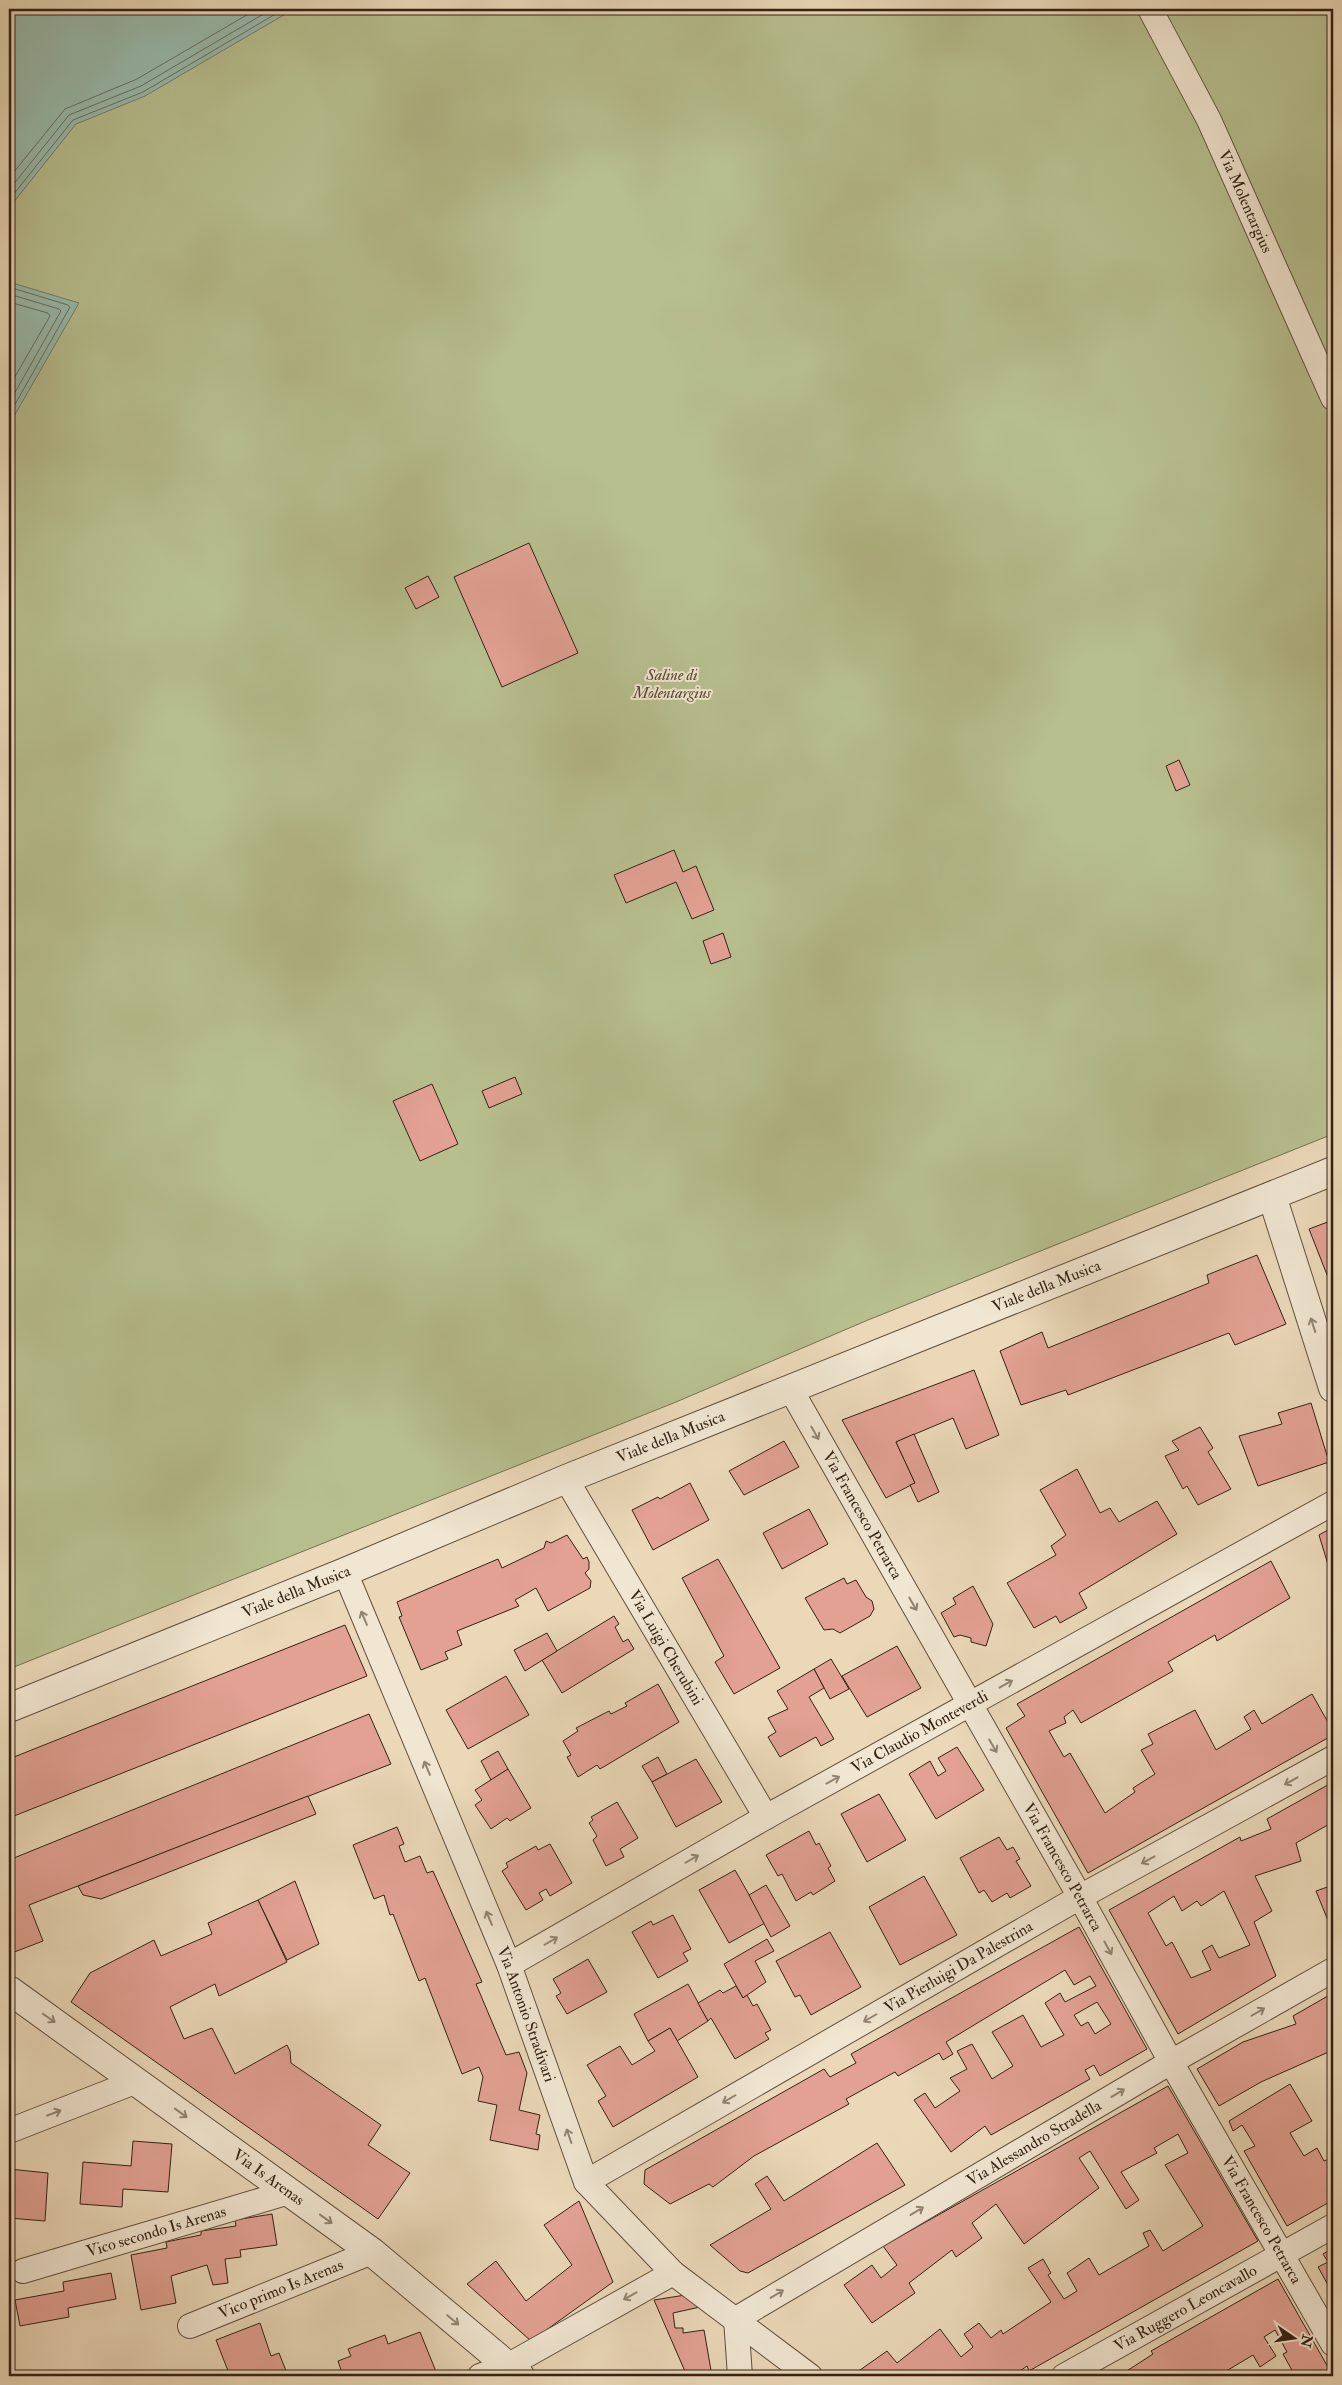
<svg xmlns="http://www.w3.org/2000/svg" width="1342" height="2385" font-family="'IM FELL Double Pica',serif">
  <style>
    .green { fill: #b7bf8f; stroke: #767052 }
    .water { fill: #98baab; stroke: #707d6f }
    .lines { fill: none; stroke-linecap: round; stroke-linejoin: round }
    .shore { stroke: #666e60; stroke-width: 1 }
    .building { fill: #e2a193; stroke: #342215; fill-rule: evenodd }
    .minor-casing { stroke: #62503e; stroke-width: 26 }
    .tertiary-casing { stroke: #62503e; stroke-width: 30 }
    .minor { stroke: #f1e6d1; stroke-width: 24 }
    .tertiary { stroke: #f1e6d1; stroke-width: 28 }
    .oneway { stroke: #928473 }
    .labels { text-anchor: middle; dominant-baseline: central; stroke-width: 4; stroke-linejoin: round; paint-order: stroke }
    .street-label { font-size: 16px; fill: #342215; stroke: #f1e6d1 }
    .park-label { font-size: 16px; font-style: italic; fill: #554934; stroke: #f1e6d1 }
  </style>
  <rect width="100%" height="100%" fill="#ead8b8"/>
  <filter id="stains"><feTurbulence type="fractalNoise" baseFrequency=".004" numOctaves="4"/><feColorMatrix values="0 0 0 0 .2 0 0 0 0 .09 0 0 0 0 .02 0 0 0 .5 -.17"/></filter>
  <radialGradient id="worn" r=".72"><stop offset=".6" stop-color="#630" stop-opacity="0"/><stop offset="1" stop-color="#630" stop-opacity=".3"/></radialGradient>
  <!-- green -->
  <polygon class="green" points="9,9 1333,9 1333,1134 868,1320 676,1402 9,1669"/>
  <!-- water -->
  <g class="water">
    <polygon points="9,9 294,9 145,96 76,124 9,208"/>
    <polygon points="9,282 79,303 9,425"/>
  </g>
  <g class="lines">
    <!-- shore -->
    <g class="shore">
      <polyline points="9,178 65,109 137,79 257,9"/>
      <polyline points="9,190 69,115 141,86 272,9"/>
      <polyline points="9,200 73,120 143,92 284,9"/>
      <polyline points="9,287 68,305 70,307 9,415"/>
      <polyline points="9,294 59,309 61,311 9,403"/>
      <polyline points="9,302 48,313 50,316 9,387"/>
    </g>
  </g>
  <!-- building -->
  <g class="building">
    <polygon points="529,543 578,653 502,687 454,577"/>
    <polygon points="428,576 439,597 416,609 405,588"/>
    <polygon points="1179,760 1190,785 1176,791 1166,766"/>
    <polygon points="674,850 683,872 696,866 714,910 692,919 676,882 626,903 614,875"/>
    <polygon points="723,933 731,957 711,964 703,941"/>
    <polygon points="515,1077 522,1094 489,1108 482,1091"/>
    <polygon points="432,1084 458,1144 420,1161 393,1101"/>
    <polygon points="1333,1220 1333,1290 1309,1229"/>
    <polygon points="1257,1255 1286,1324 1235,1345 1229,1333 1068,1395 1066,1390 1021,1405 1000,1351 1042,1332 1048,1348 1209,1283 1207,1275"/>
    <polygon points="974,1370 999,1435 966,1449 953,1418 896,1442 915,1483 886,1498 842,1420"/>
    <polygon points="1311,1403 1329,1462 1258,1486 1239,1436 1282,1424 1278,1413"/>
    <polygon points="1200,1427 1213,1448 1208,1452 1231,1489 1198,1505 1187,1486 1183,1489 1165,1456 1179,1450 1172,1441"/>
    <polygon points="914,1434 939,1492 918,1502 910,1485 915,1483 896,1442"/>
    <polygon points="784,1441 799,1467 744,1495 729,1471"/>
    <polygon points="1077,1469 1100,1513 1110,1508 1119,1522 1157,1501 1177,1534 1079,1593 1087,1608 1060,1623 1056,1616 1034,1628 1007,1583 1056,1555 1051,1546 1066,1535 1040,1490"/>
    <polygon points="690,1483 709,1520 653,1550 632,1510 658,1497 660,1499"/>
    <polygon points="809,1509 828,1544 782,1569 763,1533"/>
    <polygon points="1333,1527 1333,1581 1319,1535"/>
    <polygon points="567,1535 583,1559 587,1557 589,1562 589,1569 585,1573 591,1581 590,1588 548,1611 536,1588 515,1600 519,1606 457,1631 462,1645 445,1652 448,1659 421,1670 399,1617 402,1616 397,1602 498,1559 502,1568 544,1548 546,1541 551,1543"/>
    <polygon points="718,1559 780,1668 734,1694 715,1662 724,1656 682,1578"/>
    <polygon points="1271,1561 1290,1598 1217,1641 1215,1635 1168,1662 1173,1671 1081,1723 1073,1710 1064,1717 1066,1723 1049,1731 1064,1757 1070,1753 1105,1813 1135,1792 1133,1788 1155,1774 1141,1750 1153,1744 1148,1734 1195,1710 1216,1750 1251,1729 1244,1717 1254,1710 1262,1724 1312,1694 1333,1731 1333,1735 1088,1873 1006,1728 1025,1716 1017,1704"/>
    <polygon points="844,1578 847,1584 856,1580 866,1597 872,1601 874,1609 870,1616 840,1633 833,1629 824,1630 805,1598"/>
    <polygon points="973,1586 993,1624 986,1646 971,1642 971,1638 960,1635 954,1637 941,1613 956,1604 953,1598"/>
    <polygon points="614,1616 619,1624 615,1627 623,1642 628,1639 634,1649 562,1693 542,1660"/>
    <polygon points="345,1625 367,1676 9,1818 9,1759"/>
    <polygon points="547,1633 557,1651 525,1671 514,1650"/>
    <polygon points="897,1646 921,1688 867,1717 842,1676"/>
    <polygon points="831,1659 849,1689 830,1699 814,1669"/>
    <polygon points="814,1669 824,1688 809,1697 834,1739 821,1746 816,1737 780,1757 768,1737 776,1732 768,1718 788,1709 777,1691"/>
    <polygon points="506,1676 529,1715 468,1749 446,1710"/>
    <polygon points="658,1684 679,1722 600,1769 597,1765 578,1777 567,1757 571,1755 563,1741 578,1731 576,1728 609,1711 611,1714 627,1706 625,1703"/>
    <polygon points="369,1714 391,1764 29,1905 43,1941 9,1954 9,1860"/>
    <polygon points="957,1747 984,1790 936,1819 909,1774 930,1761 938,1776 946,1771 938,1758"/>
    <polygon points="498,1751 508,1769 491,1780 481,1761"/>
    <polygon points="658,1757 667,1774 652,1782 642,1766"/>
    <polygon points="696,1759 722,1802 676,1827 652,1782"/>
    <polygon points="508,1769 531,1808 510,1821 507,1818 491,1829 475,1805 482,1800 475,1790"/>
    <path d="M1333,1782V1822L1296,1843L1301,1861L1255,1876L1272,1911L1254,1922L1276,1976L1178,2034L1109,1910L1240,1837L1241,1841L1271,1829L1267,1819ZM1224,1891L1250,1945L1219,1958L1212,1945L1202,1951L1211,1970L1191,1978L1172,1942L1166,1946L1148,1913L1174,1896L1182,1911L1197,1901L1201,1906Z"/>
    <polygon points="879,1794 906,1840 867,1862 841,1814"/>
    <polygon points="308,1796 316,1814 101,1899 83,1895 78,1886"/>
    <polygon points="617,1802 638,1838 620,1849 624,1857 606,1866 593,1840 597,1836 589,1823 593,1820 591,1817"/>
    <polygon points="397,1827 404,1844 399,1846 405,1862 420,1856 427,1873 433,1871 482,1982 476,1984 506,2055 519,2052 527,2073 519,2110 540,2115 536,2134 540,2135 538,2150 490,2140 497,2105 478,2101 483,2077 479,2067 462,2074 425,1978 419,1981 393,1914 390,1915 384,1895 374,1899 353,1845"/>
    <polygon points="809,1831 816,1845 819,1843 831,1866 828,1868 835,1881 813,1895 811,1892 796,1901 782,1874 778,1876 766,1855"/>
    <polygon points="999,1837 1007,1850 1013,1847 1020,1859 1016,1861 1031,1886 1010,1898 1007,1893 992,1902 984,1890 979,1893 960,1858"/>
    <polygon points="550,1844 572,1883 550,1896 546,1889 539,1893 543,1900 526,1910 502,1871 508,1867 506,1863 536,1846 538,1850"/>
    <polygon points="735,1870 765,1923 729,1943 699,1890"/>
    <polygon points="924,1876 957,1935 900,1965 869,1907"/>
    <polygon points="295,1881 319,1944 287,1960 258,1900"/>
    <polygon points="766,1885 790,1926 771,1937 749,1895"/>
    <polygon points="1333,1885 1333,1933 1316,1891"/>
    <polygon points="258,1900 287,1962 219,1996 215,1984 170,2007 184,2039 212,2028 235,2074 287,2045 290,2051 291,2063 381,2125 368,2145 410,2173 378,2219 71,2002 90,1973 154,1940 161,1956 212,1934 208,1923"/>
    <polygon points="673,1915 691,1949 683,1953 688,1961 658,1978 632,1932 651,1921 653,1925"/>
    <path d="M1079,1927L1147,2049L1100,2076L1094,2065L1085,2070L1090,2079L991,2135L985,2126L951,2152L914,2100L925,2093L935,2108L960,2091L950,2078L967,2069L957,2051L972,2044L992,2079L1013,2066L992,2032L1023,2015L1041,2047L1064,2035L1045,2003L1060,1993L1065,2002L1096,1986L1090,1976L1074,1985L1065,1970L946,2042L953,2054L943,2060L939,2053L898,2076L895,2072L846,2099L849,2104L754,2156L713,2187L709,2184L670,2204L644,2184L645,2170L824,2069L830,2077L856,2063L851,2054ZM1097,2002L1111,2024L1095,2034L1088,2022L1081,2026L1074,2015Z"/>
    <polygon points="830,1932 861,1987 811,2015 800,1995 795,1997 776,1961"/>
    <polygon points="767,1939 774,1951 755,1961 766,1982 743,1998 724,1964"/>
    <polygon points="588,1959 607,1992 567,2014 556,1996 561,1993 553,1979"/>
    <polygon points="688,1984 708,2021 677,2041 670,2028 648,2041 634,2014"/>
    <polygon points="736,1986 743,1998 747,1995 753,2006 757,2004 771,2030 765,2033 769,2039 735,2059 711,2018 708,2021 698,2003 720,1990 723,1993"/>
    <polygon points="1333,1993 1333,2050 1261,2082 1219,2106 1197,2069 1243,2042 1296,2024 1293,2016"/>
    <polygon points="670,2028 698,2077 613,2127 598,2101 606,2096 587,2065 620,2046 632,2065 655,2051 648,2041"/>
    <polygon points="1290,2084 1312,2121 1290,2133 1304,2156 1317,2148 1324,2161 1333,2157 1333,2200 1287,2226 1244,2151 1255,2146 1242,2125 1233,2131 1229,2121"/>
    <polygon points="1168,2086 1258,2241 1029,2371 1027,2366 1013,2376 853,2375 887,2351 897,2363 940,2329 961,2357 973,2347 964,2334 979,2323 991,2338 1001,2330 1003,2334 1051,2302 1028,2268 1043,2259 1051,2273 1048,2275 1064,2299 1077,2291 1067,2273 1089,2258 1099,2275 1149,2246 1143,2233 1150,2230 1163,2251 1203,2226 1165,2165 1188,2153 1178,2134 1154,2148 1157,2153 1121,2172 1139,2200 1126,2209 1090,2151 1079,2158 1099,2188 1024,2244 996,2204 972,2223 982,2238 956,2257 952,2250 909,2283 915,2293 872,2323 844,2285 872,2265 881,2278 897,2265 883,2246"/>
    <polygon points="133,2141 172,2144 168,2192 123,2189 122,2207 80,2204 83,2162 131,2166"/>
    <polygon points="877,2143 905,2185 748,2273 740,2271 710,2245 771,2209 755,2184 767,2176 784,2201"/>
    <polygon points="9,2169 48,2173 45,2221 9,2218"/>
    <polygon points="579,2201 613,2282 531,2341 467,2284 496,2261 526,2301 572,2265 544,2225"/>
    <polygon points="272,2214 277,2245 240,2250 241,2257 225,2259 228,2283 213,2285 207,2265 171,2276 176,2303 141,2310 131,2255 167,2248 166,2242 201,2235 201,2231 236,2226 235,2220"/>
    <polygon points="1333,2248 1333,2294 1318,2267 1328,2262 1323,2254"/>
    <polygon points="111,2273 116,2299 68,2308 69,2317 20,2326 15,2300 64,2291 63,2282"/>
    <polygon points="1278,2279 1333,2376 1291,2376 1294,2374 1283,2354 1287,2352 1275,2330 1264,2337 1276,2356 1260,2367 1253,2355 1218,2376 1119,2376 1153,2354 1151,2351"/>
    <polygon points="698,2293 700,2307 673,2313 675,2328 683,2328 683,2333 704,2330 712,2376 687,2376 654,2300"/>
    <polygon points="260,2323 271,2356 279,2353 288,2376 230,2376 216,2340"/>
    <polygon points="420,2332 437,2374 431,2376 343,2376 338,2361 351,2356 348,2349 385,2335 388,2344"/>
  </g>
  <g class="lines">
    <defs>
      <g id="minor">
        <path id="s1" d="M1150,9L1209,120L1333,398"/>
        <path id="s2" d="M791,1390L1080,1897L1171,2062L1333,2344"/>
        <path id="s3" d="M566,1479L766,1817"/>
        <path id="s4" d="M345,1572L509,1965L586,2182L673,2273L810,2376"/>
        <path id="s5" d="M509,1965L766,1817L1333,1503"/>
        <polyline points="9,2131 137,2081"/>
        <path id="s6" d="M586,2182L1080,1897L1333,1758"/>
        <path id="s7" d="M23,2271L289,2192"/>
        <path id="s8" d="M736,2319L1171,2062L1333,1970"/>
        <polyline points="736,2319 740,2376"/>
        <path id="s9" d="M190,2326L372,2252"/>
        <polyline points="480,2376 509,2365 673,2273"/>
        <path id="s10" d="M1064,2376L1333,2226"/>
      </g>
      <g id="tertiary">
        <polyline points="1272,1196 1333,1388"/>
        <path id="s11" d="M9,1708L345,1572L566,1479L1333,1171"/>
        <path id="s12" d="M9,1990L372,2252L520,2376"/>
      </g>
    </defs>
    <!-- minor casing -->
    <use href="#minor" class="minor-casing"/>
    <!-- tertiary casing -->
    <use href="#tertiary" class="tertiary-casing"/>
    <!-- minor -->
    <use href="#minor" class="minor"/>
    <!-- tertiary -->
    <use href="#tertiary" class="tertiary"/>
  </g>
  <!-- one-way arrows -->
  <defs><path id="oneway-shaft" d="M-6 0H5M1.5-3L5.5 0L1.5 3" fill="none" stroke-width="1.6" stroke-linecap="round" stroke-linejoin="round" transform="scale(1.25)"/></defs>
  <g class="oneway">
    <use href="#oneway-shaft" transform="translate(1313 1325) rotate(-108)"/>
    <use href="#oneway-shaft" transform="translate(815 1433) rotate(60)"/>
    <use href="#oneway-shaft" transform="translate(913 1604) rotate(60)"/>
    <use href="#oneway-shaft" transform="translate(364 1618) rotate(-113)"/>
    <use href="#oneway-shaft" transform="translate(1006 1684) rotate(-29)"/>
    <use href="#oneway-shaft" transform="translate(993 1746) rotate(60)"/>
    <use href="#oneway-shaft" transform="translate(427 1768) rotate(-113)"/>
    <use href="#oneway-shaft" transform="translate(833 1780) rotate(-29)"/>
    <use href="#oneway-shaft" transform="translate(1291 1781) rotate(151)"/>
    <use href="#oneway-shaft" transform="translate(692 1859) rotate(-30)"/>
    <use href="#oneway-shaft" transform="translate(1148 1860) rotate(151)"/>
    <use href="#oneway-shaft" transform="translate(489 1918) rotate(-113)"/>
    <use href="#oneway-shaft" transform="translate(551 1941) rotate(-30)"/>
    <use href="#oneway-shaft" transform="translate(1108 1948) rotate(61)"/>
    <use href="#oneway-shaft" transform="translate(1258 2012) rotate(-30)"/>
    <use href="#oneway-shaft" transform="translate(49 2018) rotate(35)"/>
    <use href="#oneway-shaft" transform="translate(870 2018) rotate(150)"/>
    <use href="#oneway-shaft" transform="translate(1118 2093) rotate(-31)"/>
    <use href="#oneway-shaft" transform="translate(729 2099) rotate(150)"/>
    <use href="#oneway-shaft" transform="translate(54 2113) rotate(-21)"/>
    <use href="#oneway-shaft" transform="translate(181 2113) rotate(36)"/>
    <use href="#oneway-shaft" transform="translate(569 2136) rotate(-109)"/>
    <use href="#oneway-shaft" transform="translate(917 2211) rotate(-31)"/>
    <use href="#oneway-shaft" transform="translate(326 2219) rotate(36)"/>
    <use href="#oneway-shaft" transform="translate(777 2294) rotate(-31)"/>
    <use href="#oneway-shaft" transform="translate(630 2296) rotate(151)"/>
    <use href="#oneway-shaft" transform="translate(453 2320) rotate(40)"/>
  </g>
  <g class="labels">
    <!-- street labels -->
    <g class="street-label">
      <text stroke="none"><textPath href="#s1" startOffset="215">Via Molentargius</textPath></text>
      <text stroke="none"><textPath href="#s11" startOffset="1120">Viale della Musica</textPath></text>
      <text stroke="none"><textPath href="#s11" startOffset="715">Viale della Musica</textPath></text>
      <text stroke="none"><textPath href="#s2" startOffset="144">Via Francesco Petrarca</textPath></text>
      <text stroke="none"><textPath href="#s11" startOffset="310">Viale della Musica</textPath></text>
      <text stroke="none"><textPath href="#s3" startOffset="196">Via Luigi Cherubini</textPath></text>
      <text stroke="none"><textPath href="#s5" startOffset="472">Via Claudio Monteverdi</textPath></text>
      <text stroke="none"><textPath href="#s2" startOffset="549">Via Francesco Petrarca</textPath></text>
      <text stroke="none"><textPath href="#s6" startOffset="430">Via Pierluigi Da Palestrina</textPath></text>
      <text stroke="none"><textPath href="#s4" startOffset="478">Via Antonio Stradivari</textPath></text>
      <text stroke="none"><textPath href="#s8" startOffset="346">Via Alessandro Stradella</textPath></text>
      <text stroke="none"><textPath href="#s12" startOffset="320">Via Is Arenas</textPath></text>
      <text stroke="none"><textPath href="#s2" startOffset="954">Via Francesco Petrarca</textPath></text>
      <text stroke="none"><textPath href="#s7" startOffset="139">Vico secondo Is Arenas</textPath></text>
      <text stroke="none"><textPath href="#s9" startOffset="98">Vico primo Is Arenas</textPath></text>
      <text stroke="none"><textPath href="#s10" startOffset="139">Via Ruggero Leoncavallo</textPath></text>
    </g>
    <!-- park labels -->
    <g class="park-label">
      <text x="672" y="675">Saline di<tspan x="672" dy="18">Molentargius</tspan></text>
    </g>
  </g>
  <!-- margin -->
  <rect width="1342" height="2385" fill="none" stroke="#ead8b8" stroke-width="30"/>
  <rect x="10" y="10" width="1322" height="2365" fill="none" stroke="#342215" stroke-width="2.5"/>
  <rect x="15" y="15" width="1312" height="2355" fill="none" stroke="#342215"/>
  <!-- north arrow -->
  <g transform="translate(1294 2338) rotate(103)" stroke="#f1e6d1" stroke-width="4" paint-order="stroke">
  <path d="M0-4L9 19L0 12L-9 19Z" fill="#342215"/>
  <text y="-8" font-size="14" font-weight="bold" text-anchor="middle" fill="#342215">N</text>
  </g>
  <rect width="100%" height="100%" filter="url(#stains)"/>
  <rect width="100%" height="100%" fill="url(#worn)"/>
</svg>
